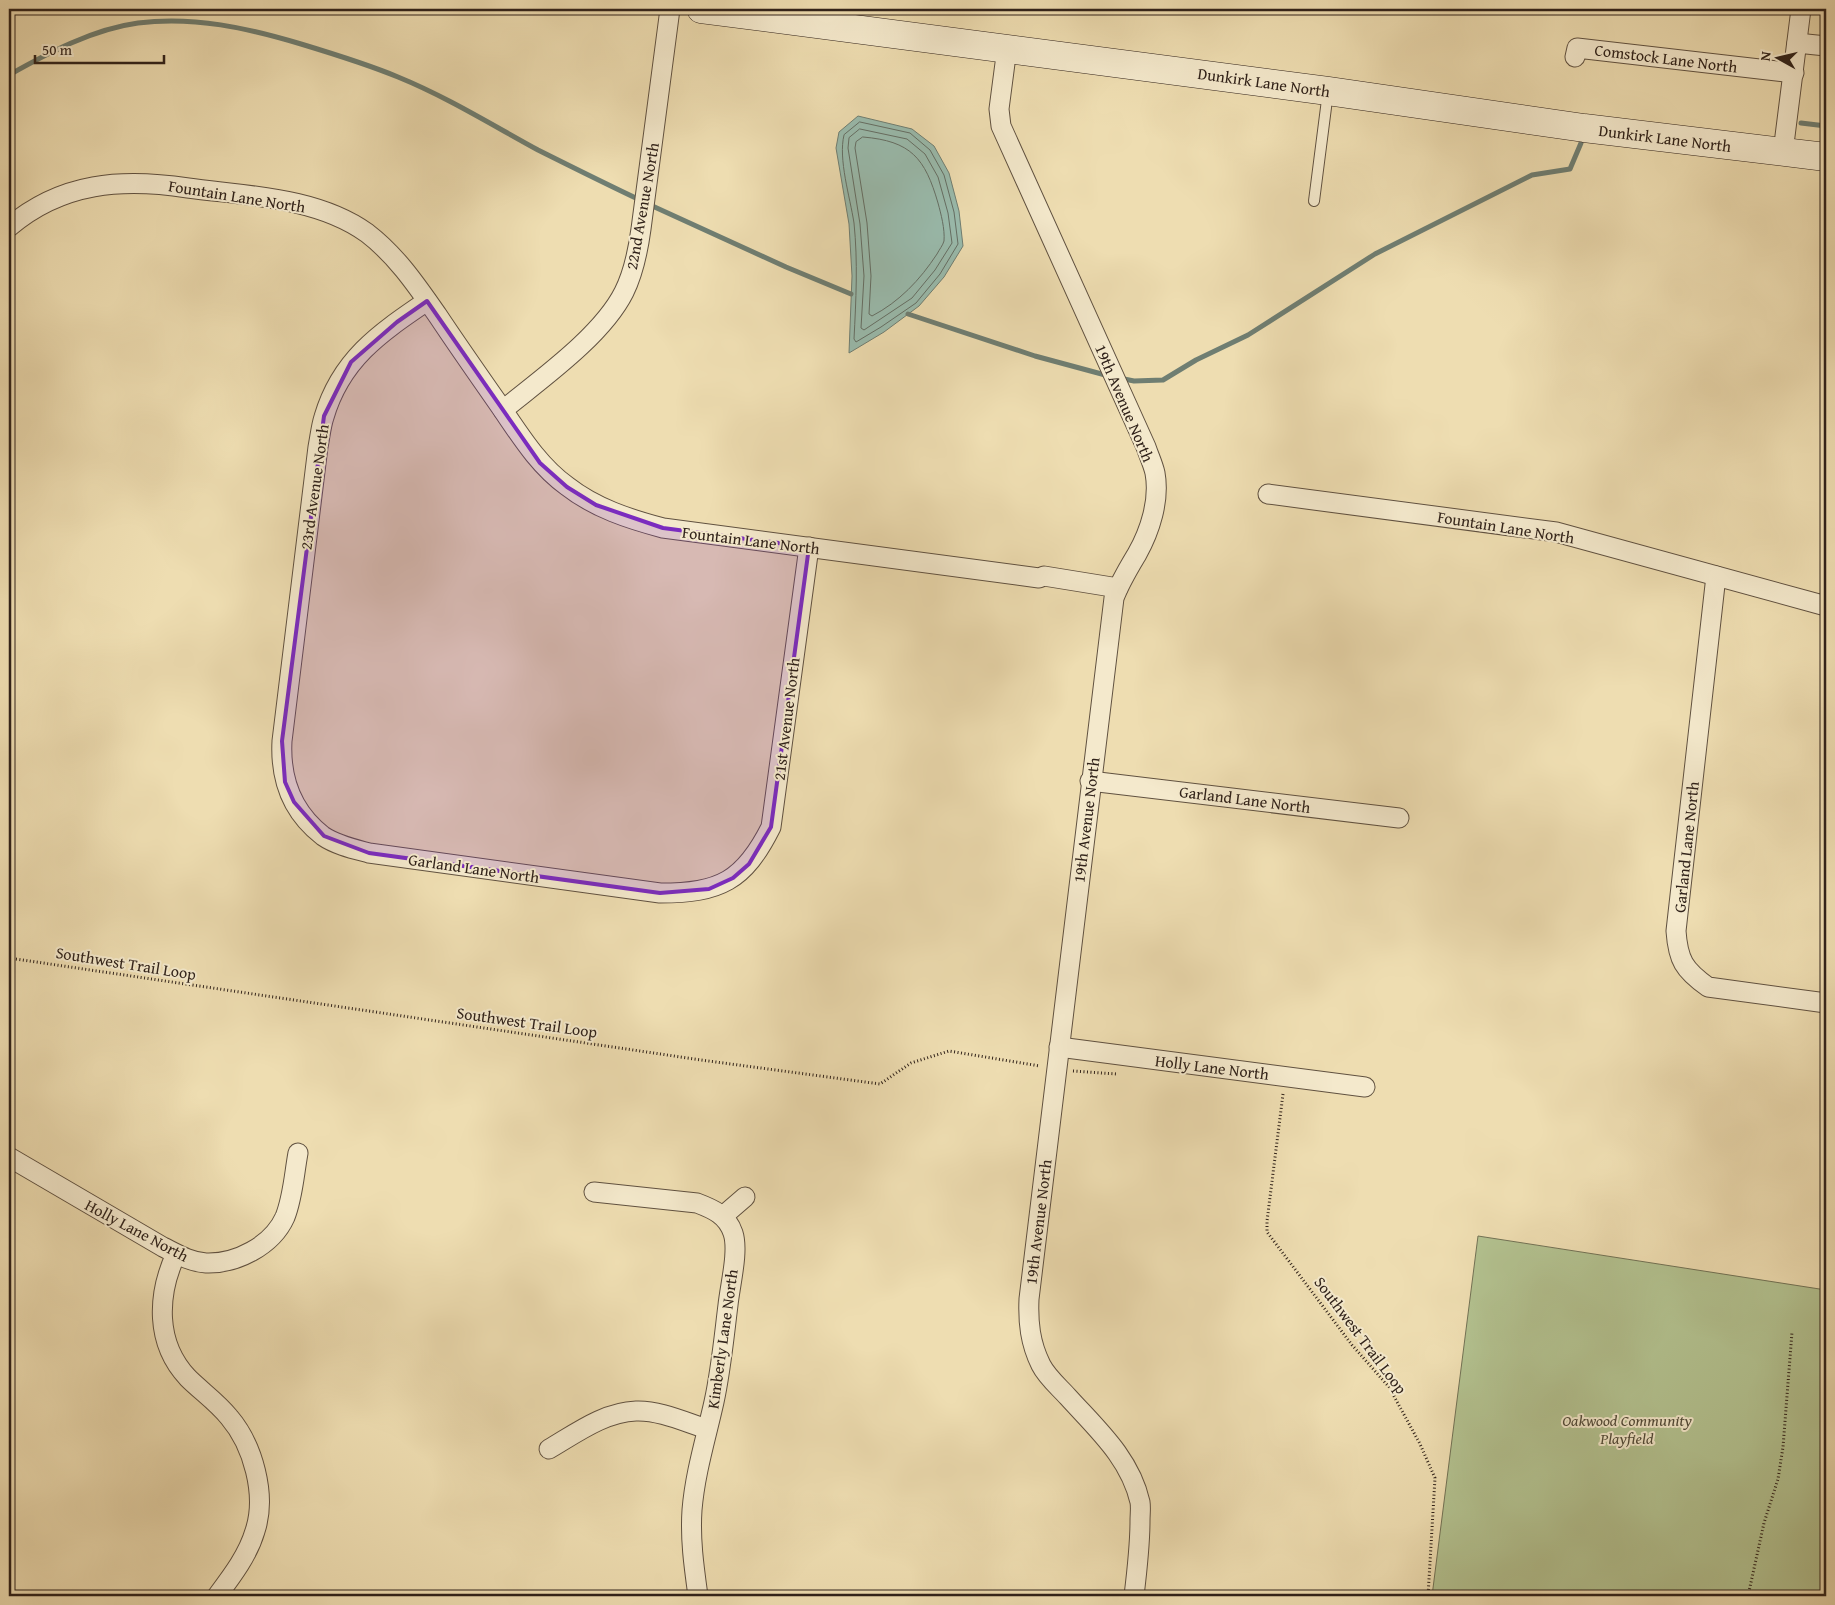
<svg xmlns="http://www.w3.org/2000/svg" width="1835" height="1605" font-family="'Gentium Book Plus',serif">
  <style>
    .green { fill: #b3c290; stroke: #727255 }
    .water { fill: #99bbad; stroke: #6f7e72 }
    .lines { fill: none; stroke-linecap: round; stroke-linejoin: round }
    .shore { stroke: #646e64; stroke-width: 1 }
    .stream { stroke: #6f7e72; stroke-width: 5 }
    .lane-casing { stroke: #605140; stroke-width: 12 }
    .street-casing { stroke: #605140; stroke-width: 21 }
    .secondary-casing { stroke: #30221a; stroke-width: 29 }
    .path { stroke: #30221a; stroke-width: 3; stroke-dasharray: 1 2.5; stroke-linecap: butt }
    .lane { stroke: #f4e9cc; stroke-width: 10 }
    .street { stroke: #f4e9cc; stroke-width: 19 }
    .secondary { stroke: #f4e9cc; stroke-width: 28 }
    .marked { fill: #7b2cbf; fill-opacity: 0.2; stroke: #7b2cbf; stroke-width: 4; stroke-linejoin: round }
    .labels { text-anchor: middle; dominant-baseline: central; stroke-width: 4; stroke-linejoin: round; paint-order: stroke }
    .street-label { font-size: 16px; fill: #30221a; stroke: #f4e9cc }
    .park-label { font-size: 16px; font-style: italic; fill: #514a38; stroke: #f4e9cc }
  </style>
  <rect width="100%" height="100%" fill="#eeddb1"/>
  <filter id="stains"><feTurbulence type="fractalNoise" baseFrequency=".004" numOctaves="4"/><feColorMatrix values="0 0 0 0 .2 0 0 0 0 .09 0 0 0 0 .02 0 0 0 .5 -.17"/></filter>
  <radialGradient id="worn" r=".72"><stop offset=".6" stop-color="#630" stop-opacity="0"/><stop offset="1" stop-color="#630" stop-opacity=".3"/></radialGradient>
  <!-- green -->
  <polygon class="green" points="1478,1236 1826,1290 1826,1596 1432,1596"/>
  <!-- water -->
  <polygon class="water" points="858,116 912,129 934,146 949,173 959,211 963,246 944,277 919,306 884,332 849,353 852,276 849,224 836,148 839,132"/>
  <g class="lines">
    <!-- shore -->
    <g class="shore">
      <path d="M860,122L910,133L930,150L944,175L954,212L958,244L940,274L916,303L881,327L856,342L854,339C856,300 858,262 854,223C850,197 838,159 844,135Z"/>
      <polygon points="860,129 907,139 925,154 938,177 948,213 952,243 935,270 912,298 864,330 861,328 864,276 860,224 848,148 849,138"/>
      <path d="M863,137C911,141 925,158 938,203C941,214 945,229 944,241C943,245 939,250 937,254C920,280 899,302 872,316L869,314L871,276L867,223L855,148L856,142Z"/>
    </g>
    <!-- stream -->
    <g class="stream">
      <path d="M9,75C48,53 93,29 138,23C194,16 248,28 301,44C334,54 367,64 398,77C447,97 492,125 538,150C572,167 606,184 640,200"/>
      <polyline points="1801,123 1826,126"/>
      <polyline points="648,204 786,267 851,294"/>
      <polyline points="908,314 1035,356 1109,376"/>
      <polyline points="1119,378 1134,381 1163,380 1196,360 1248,335 1375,254 1532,175 1570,169 1581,143"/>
    </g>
    <defs>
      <polyline id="lane" points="1314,201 1328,92"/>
      <g id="street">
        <polyline points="1797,43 1826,46"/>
        <path d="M1007,48L999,109L1001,126L1146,447C1149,456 1153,464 1155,473C1160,500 1150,531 1137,554C1128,569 1120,582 1114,598L1029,1299C1028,1322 1030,1343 1041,1365C1047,1377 1059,1387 1068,1397C1097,1429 1130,1458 1140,1502C1141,1508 1140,1514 1140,1521C1140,1546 1137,1571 1134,1596"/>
        <polyline points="1575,57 1577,48 1794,73"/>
        <polyline points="1783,152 1801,9"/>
        <path d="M9,227C62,182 122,178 188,188C247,196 317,197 367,233C397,256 417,286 438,316C458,346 479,376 500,406C520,435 538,465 567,486C595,508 629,519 663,528L1039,578L1044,576L1118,588"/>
        <path d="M427,301C380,333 341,359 324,417C321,426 320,437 318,447L282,741C280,779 292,812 323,836C336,845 354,849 369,853L660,893C720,893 744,881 771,827L809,547"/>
        <path d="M503,410C541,379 602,336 624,292C634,272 638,251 641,229L670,9"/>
        <polyline points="1268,494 1556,532 1826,606"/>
        <path d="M1716,576L1676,931C1678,960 1684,970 1708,987L1826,1003"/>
        <polyline points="1090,781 1399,818"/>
        <polyline points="1059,1047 1365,1087"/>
        <path d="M9,1157L163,1247C177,1254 190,1262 206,1263C236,1264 272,1246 285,1217C293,1197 294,1175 298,1153"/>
        <path d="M594,1192L697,1203C713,1209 727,1215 733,1233C739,1251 730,1285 728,1305C724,1337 721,1370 714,1402C706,1438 695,1473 692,1510C690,1539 694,1567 698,1596"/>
        <polyline points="723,1216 745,1197"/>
        <path d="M176,1254C157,1295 155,1343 188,1378C201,1391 217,1402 229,1417C253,1445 267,1495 255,1531C248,1555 232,1576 217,1596"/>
        <path d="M549,1449C575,1434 604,1412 636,1411C659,1410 685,1422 707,1429"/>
      </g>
      <polyline id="secondary" points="701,9 1328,91 1584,128 1826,157"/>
    </defs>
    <!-- lane casing -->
    <use href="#lane" class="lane-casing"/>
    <!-- street casing -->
    <use href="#street" class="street-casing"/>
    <!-- secondary casing -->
    <use href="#secondary" class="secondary-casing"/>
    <!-- path -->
    <g class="path">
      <polyline points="9,958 701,1060 880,1084 911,1063 949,1051 1040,1066"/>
      <polyline points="1073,1071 1117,1074"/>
      <polyline points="1283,1094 1267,1221 1267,1232 1352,1345 1389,1387 1420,1444 1435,1478 1428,1596"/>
      <polyline points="1748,1596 1764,1523 1778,1479 1783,1447 1792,1332"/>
    </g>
    <!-- lane -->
    <use href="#lane" class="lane"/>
    <!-- street -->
    <use href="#street" class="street"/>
    <!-- secondary -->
    <use href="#secondary" class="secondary"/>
  </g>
  <!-- marked area -->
  <path class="marked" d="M427,301L540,463L567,487L596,505L663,528L809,547L771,827L749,864L733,878L709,889L660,893L369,853L324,836L294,802L285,782L282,741L324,416L351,362L397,322Z"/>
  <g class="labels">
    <!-- street labels -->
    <g class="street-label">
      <text transform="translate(1666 58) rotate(7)">Comstock Lane North</text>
      <text transform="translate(1264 82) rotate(8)">Dunkirk Lane North</text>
      <text transform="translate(1665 138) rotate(7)">Dunkirk Lane North</text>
      <text transform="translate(237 196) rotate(9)">Fountain Lane North</text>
      <text transform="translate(642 206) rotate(-80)">22nd Avenue North</text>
      <text transform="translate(1125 403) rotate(67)">19th Avenue North</text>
      <text transform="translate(314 487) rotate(-82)">23rd Avenue North</text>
      <text transform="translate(1506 527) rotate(9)">Fountain Lane North</text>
      <text transform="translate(751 540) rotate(7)">Fountain Lane North</text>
      <text transform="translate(786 719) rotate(-83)">21st Avenue North</text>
      <text transform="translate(1245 799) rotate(7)">Garland Lane North</text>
      <text transform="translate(1086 820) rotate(-83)">19th Avenue North</text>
      <text transform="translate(1686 847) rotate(-84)">Garland Lane North</text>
      <text transform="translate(474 868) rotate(8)">Garland Lane North</text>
      <text transform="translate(126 963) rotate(9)">Southwest Trail Loop</text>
      <text transform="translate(527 1022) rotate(8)">Southwest Trail Loop</text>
      <text transform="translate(1212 1067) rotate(7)">Holly Lane North</text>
      <text transform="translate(1038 1222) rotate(-83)">19th Avenue North</text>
      <text transform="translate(137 1230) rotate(28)">Holly Lane North</text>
      <text transform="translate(1361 1335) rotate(53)">Southwest Trail Loop</text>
      <text transform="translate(722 1339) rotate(-82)">Kimberly Lane North</text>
    </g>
    <!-- park labels -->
    <g class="park-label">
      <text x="1627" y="1420">Oakwood Community<tspan x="1627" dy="18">Playfield</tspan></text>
    </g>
  </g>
  <!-- margin -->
  <rect width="1835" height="1605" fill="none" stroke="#eeddb1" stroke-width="30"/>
  <rect x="10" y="10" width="1815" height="1585" fill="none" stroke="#30221a" stroke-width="2.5"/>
  <rect x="15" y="15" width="1805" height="1575" fill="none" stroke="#30221a"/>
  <!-- north arrow -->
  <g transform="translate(1778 58) rotate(278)" stroke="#f4e9cc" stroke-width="4" paint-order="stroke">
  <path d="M0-4L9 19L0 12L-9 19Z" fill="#30221a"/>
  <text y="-8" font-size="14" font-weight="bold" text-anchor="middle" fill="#30221a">N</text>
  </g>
  <!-- scale -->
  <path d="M35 55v8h129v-8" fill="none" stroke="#30221a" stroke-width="2.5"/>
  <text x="42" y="55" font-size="15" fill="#30221a" stroke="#f4e9cc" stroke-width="4" paint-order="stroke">50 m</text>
  <rect width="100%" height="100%" filter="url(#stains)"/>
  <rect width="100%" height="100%" fill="url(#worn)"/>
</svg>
